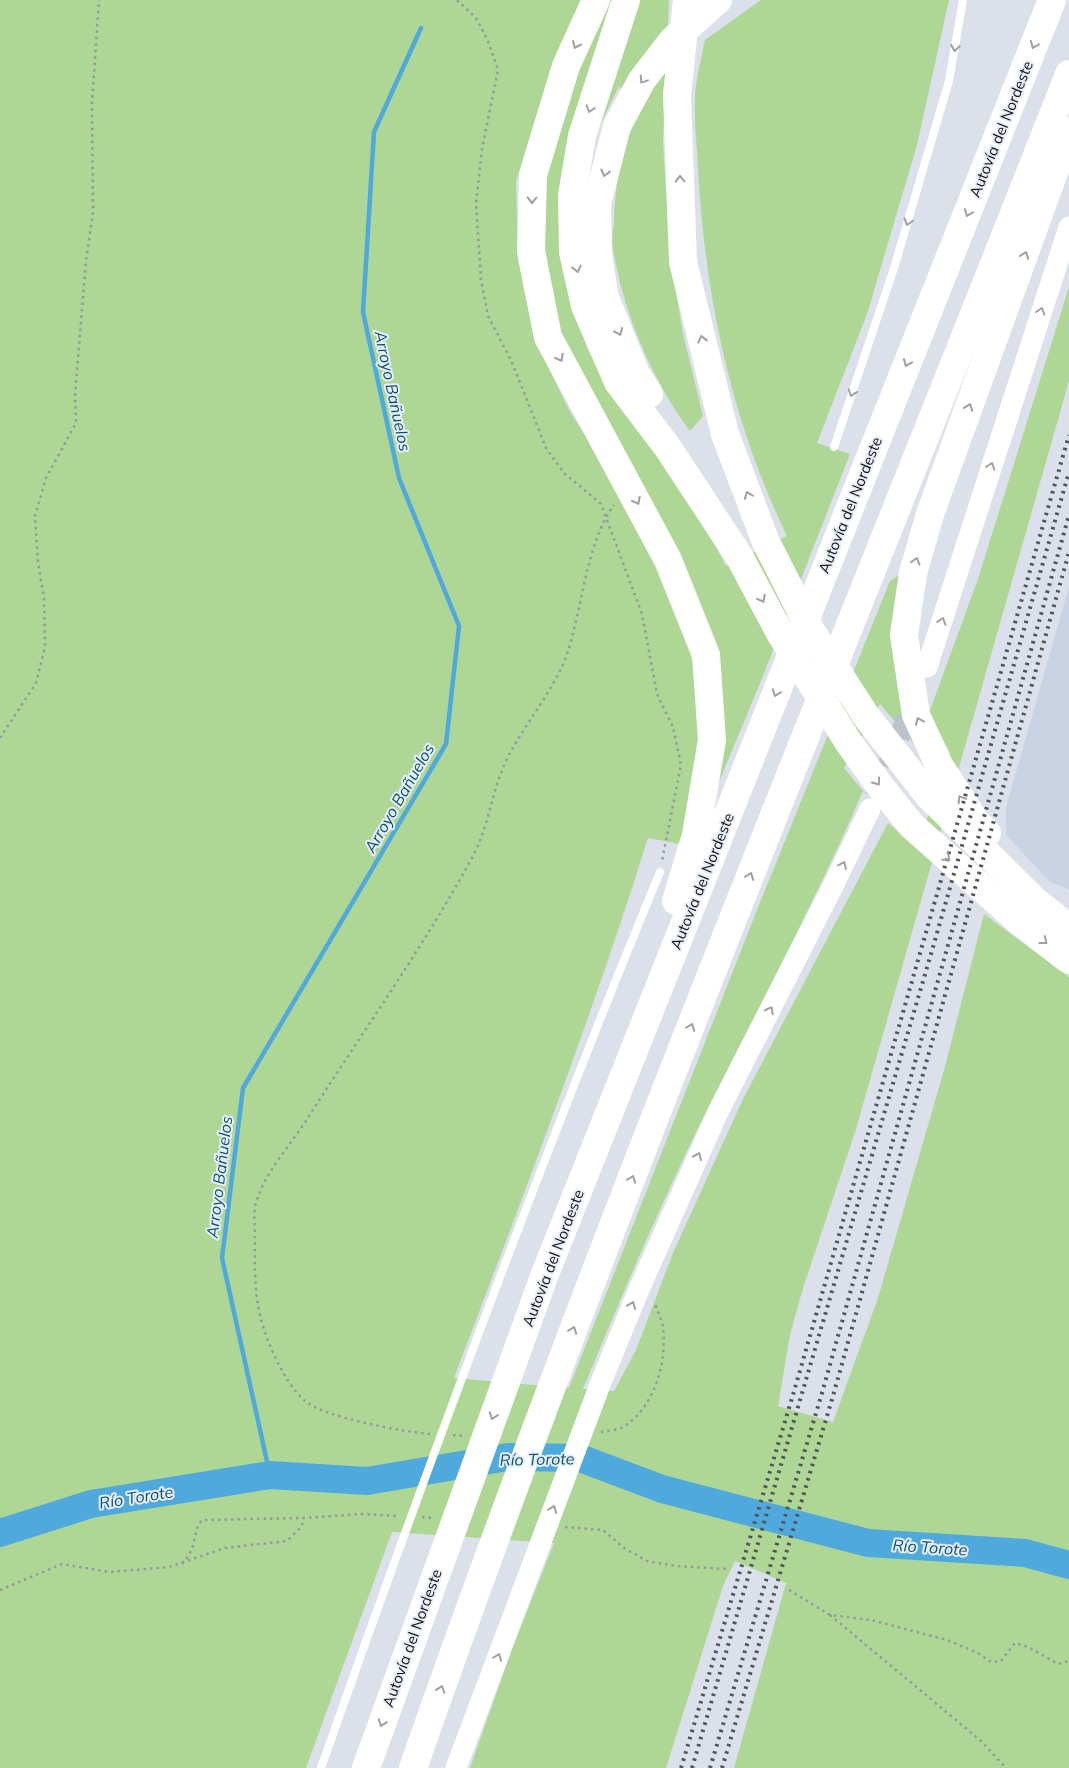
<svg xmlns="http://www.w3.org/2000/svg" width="1069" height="1768" font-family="Mulish,sans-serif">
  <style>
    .built { fill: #cad3e3 }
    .green { fill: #aed795 }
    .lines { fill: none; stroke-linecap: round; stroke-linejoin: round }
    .stream { stroke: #4fa9dd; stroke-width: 4.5 }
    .river { stroke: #4fa9dd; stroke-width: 28 }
    .secondary-tunnel { stroke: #bcc1ca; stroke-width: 21; stroke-dasharray: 21 11; stroke-linecap: butt }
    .path { stroke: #94989f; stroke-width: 2.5; stroke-dasharray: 2.5 4; stroke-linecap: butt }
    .lane { stroke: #fff; stroke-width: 8 }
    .secondary { stroke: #fff; stroke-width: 21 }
    .highway { stroke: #fff; stroke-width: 28 }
    .rail { stroke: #505358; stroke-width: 4; stroke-dasharray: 2.5 5; stroke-linecap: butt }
    .oneway { stroke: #9fa0a1 }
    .labels { text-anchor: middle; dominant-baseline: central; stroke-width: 4; stroke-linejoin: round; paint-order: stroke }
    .street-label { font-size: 15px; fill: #0f1114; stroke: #e8eef8 }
    .water-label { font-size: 16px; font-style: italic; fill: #085174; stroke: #e8eef8 }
  </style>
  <rect width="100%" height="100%" fill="#dbe0ea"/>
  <!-- built -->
  <polygon class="built" points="1069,587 1069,889 1050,882 1006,835 1006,807"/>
  <!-- green -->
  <g class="green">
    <path d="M0,0H581L546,84L516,182L518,260L534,338L570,412L636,512L688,628L700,724L685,845L648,838C591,1020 522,1199 454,1378L569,1388L757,910L890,581L901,574L899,688L914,744L880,704L844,768L863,791C813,907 753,1017 697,1130C656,1215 619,1302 583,1389L614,1391L636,1350L673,1253L743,1099L888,823L917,848L950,753L929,713L978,579L1069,287V381L856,1129L803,1288L790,1335L778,1406L833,1422L878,1298L944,1070L984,914L1069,977V1768H734L786,1583L735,1561L723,1586L666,1768H470L512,1649L554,1543L392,1532L306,1768H0Z"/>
    <path d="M603,0H615L569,285L587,348L640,433L692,502L726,566L787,536C731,420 705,296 698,169C697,146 694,123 695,100C695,81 701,60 705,40L761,0H949L917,145L867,314L817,443L850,454L763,676L714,794L716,676L559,339L545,292L542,161Z"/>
    <path d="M636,0H669L663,142L670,255L683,334L703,416L690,431C651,378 624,314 613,249C611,239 614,228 614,218C616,181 621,148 638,115L619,86L600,125L585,173Z"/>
  </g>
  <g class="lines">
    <!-- stream -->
    <polyline class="stream" points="270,1475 222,1258 243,1088 446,744 459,626 399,478 363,312 374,132 421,28"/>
    <!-- river -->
    <polyline class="river" points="0,1533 91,1504 270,1475 367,1481 508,1457 580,1458 662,1489 868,1543 1025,1553 1069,1565"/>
    <!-- secondary-tunnel -->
    <polyline class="secondary-tunnel" points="875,797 916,695"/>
    <!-- path -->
    <g class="path">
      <polyline points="457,0 476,18 488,41 498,70 482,149 476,203 481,280 488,316 511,360 546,448 564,473 601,504 642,614 657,694 673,727 681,765 662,861"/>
      <polyline points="0,738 36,683 45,647 44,598 38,563 35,516 46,478 76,423 75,395 86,261 93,212 92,103 99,0"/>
      <path d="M601,1432C608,1431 618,1430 623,1427C655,1408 667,1361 663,1328C662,1319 657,1310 654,1302"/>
      <path d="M430,1434C404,1432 323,1417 305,1401C283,1382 262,1333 258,1305C254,1283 255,1259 255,1237C255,1227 253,1213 256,1203C265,1171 292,1144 309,1116C364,1030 424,946 473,856C490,824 492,787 509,755C526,722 557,686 568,651C582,608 587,541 614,505"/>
      <polyline points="453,1435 465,1436"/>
      <polyline points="422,1517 434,1518"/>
      <polyline points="565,1527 603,1530 624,1548 647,1561 676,1566 727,1569"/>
      <path d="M182,1564C199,1546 191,1534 202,1520L303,1518L362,1514L399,1516"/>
      <polyline points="0,1590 62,1564 109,1572 169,1567 225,1548 287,1541 302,1526 303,1518"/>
      <polyline points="789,1590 830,1615 871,1620 947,1640 978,1653 991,1662 1001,1661 1015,1643 1028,1647 1058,1664 1069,1661"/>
      <polyline points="830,1615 981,1741 1006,1768"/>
    </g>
    <!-- lane -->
    <g class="lane">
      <polyline points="834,447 894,268 949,81 963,0"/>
      <path d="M321,1768C427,1467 538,1167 660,872"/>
    </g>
    <!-- secondary -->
    <g class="secondary">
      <polyline points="927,667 1069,227"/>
      <polyline points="456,1768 601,1382 640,1287 718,1112 833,886 870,809"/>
    </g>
    <!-- highway -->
    <g class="highway">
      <polyline points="596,0 566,66 533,175 531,251 548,337 668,560 706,655 712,740 696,835 676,901"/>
      <polyline points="626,0 582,136 572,195 573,252 585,306 618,382 668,448 739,556 780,633 849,743 880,786 911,825 1019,921 1069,960"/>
      <polyline points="687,0 677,95 683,262 725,434 765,540 810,629 866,716 929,796 1034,900 1069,928"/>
      <polyline points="649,394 636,374 605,298 598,256 597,204 617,126 642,80 672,41 718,0"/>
      <polyline points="987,833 976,822 939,765 916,715 904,635 913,573 930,514 1069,131"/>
      <polyline points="366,1768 545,1274 1052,0"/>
      <path d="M413,1768C613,1197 848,638 1069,74"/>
    </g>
    <!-- rail -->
    <g class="rail">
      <polyline points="681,1768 795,1388 1069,435"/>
      <polyline points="692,1768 931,954 1069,472"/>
      <polyline points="710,1768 822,1393 1069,515"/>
      <polyline points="722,1768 833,1396 1069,552"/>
    </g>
  </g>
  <!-- one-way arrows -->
  <defs><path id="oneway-chevron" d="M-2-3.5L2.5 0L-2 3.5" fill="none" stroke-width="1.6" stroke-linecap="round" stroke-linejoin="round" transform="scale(1.25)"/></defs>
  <g class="oneway">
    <use href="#oneway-chevron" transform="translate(576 45) rotate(114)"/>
    <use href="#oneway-chevron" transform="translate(1034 45) rotate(112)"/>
    <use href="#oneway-chevron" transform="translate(955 48) rotate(99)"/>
    <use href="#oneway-chevron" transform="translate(643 80) rotate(124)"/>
    <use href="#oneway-chevron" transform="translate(590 109) rotate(108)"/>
    <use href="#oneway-chevron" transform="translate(605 173) rotate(104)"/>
    <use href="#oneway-chevron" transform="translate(680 179) rotate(-92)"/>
    <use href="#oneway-chevron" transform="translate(532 200) rotate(91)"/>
    <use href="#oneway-chevron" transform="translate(968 213) rotate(112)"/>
    <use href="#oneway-chevron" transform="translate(908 222) rotate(106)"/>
    <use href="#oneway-chevron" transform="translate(1025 255) rotate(-70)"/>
    <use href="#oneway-chevron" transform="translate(577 269) rotate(77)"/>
    <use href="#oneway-chevron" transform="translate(1041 311) rotate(-72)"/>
    <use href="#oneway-chevron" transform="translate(619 332) rotate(68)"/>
    <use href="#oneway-chevron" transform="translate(702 339) rotate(-104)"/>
    <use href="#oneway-chevron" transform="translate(560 358) rotate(62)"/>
    <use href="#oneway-chevron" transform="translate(907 363) rotate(112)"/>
    <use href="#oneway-chevron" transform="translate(852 393) rotate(109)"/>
    <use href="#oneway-chevron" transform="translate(969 407) rotate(-70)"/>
    <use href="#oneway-chevron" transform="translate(991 466) rotate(-72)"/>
    <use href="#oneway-chevron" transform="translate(748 495) rotate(-111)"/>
    <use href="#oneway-chevron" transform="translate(637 501) rotate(62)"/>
    <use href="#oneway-chevron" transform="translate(916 561) rotate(-73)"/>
    <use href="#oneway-chevron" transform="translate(762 599) rotate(62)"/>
    <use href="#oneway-chevron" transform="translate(942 621) rotate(-72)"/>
    <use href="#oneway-chevron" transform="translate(776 693) rotate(111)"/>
    <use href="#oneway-chevron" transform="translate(919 721) rotate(-113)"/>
    <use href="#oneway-chevron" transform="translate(877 782) rotate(54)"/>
    <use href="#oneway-chevron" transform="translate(961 799) rotate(-122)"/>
    <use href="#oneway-chevron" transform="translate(947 858) rotate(41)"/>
    <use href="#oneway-chevron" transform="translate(843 865) rotate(-65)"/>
    <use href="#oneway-chevron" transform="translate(750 876) rotate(-69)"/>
    <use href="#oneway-chevron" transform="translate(1044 941) rotate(38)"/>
    <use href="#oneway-chevron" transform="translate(770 1010) rotate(-63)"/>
    <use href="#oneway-chevron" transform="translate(691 1027) rotate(-69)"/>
    <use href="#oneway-chevron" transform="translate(698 1156) rotate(-66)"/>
    <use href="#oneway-chevron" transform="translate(632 1179) rotate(-69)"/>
    <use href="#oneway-chevron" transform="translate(632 1305) rotate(-68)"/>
    <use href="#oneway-chevron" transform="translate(573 1330) rotate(-69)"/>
    <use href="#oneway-chevron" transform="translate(493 1416) rotate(110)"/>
    <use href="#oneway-chevron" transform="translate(553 1509) rotate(-69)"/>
    <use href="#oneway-chevron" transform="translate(498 1657) rotate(-69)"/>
    <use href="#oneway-chevron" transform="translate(441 1689) rotate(-71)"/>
    <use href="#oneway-chevron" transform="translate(382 1723) rotate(110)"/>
  </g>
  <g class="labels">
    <!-- street labels -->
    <g class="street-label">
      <text transform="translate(1001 129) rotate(-68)">Autovía del Nordeste</text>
      <text transform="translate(850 505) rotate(-68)">Autovía del Nordeste</text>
      <text transform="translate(702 881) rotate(-68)">Autovía del Nordeste</text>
      <text transform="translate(553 1258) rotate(-69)">Autovía del Nordeste</text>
      <text transform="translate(412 1638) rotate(-70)">Autovía del Nordeste</text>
    </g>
    <!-- water labels -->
    <g class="water-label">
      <text transform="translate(393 391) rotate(78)">Arroyo Bañuelos</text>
      <text transform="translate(399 798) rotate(-60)">Arroyo Bañuelos</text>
      <text transform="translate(219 1177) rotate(-83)">Arroyo Bañuelos</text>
      <text transform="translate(537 1459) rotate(-1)">Río Torote</text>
      <text transform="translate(136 1497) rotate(-9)">Río Torote</text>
      <text transform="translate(930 1547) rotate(4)">Río Torote</text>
    </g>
  </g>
</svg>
